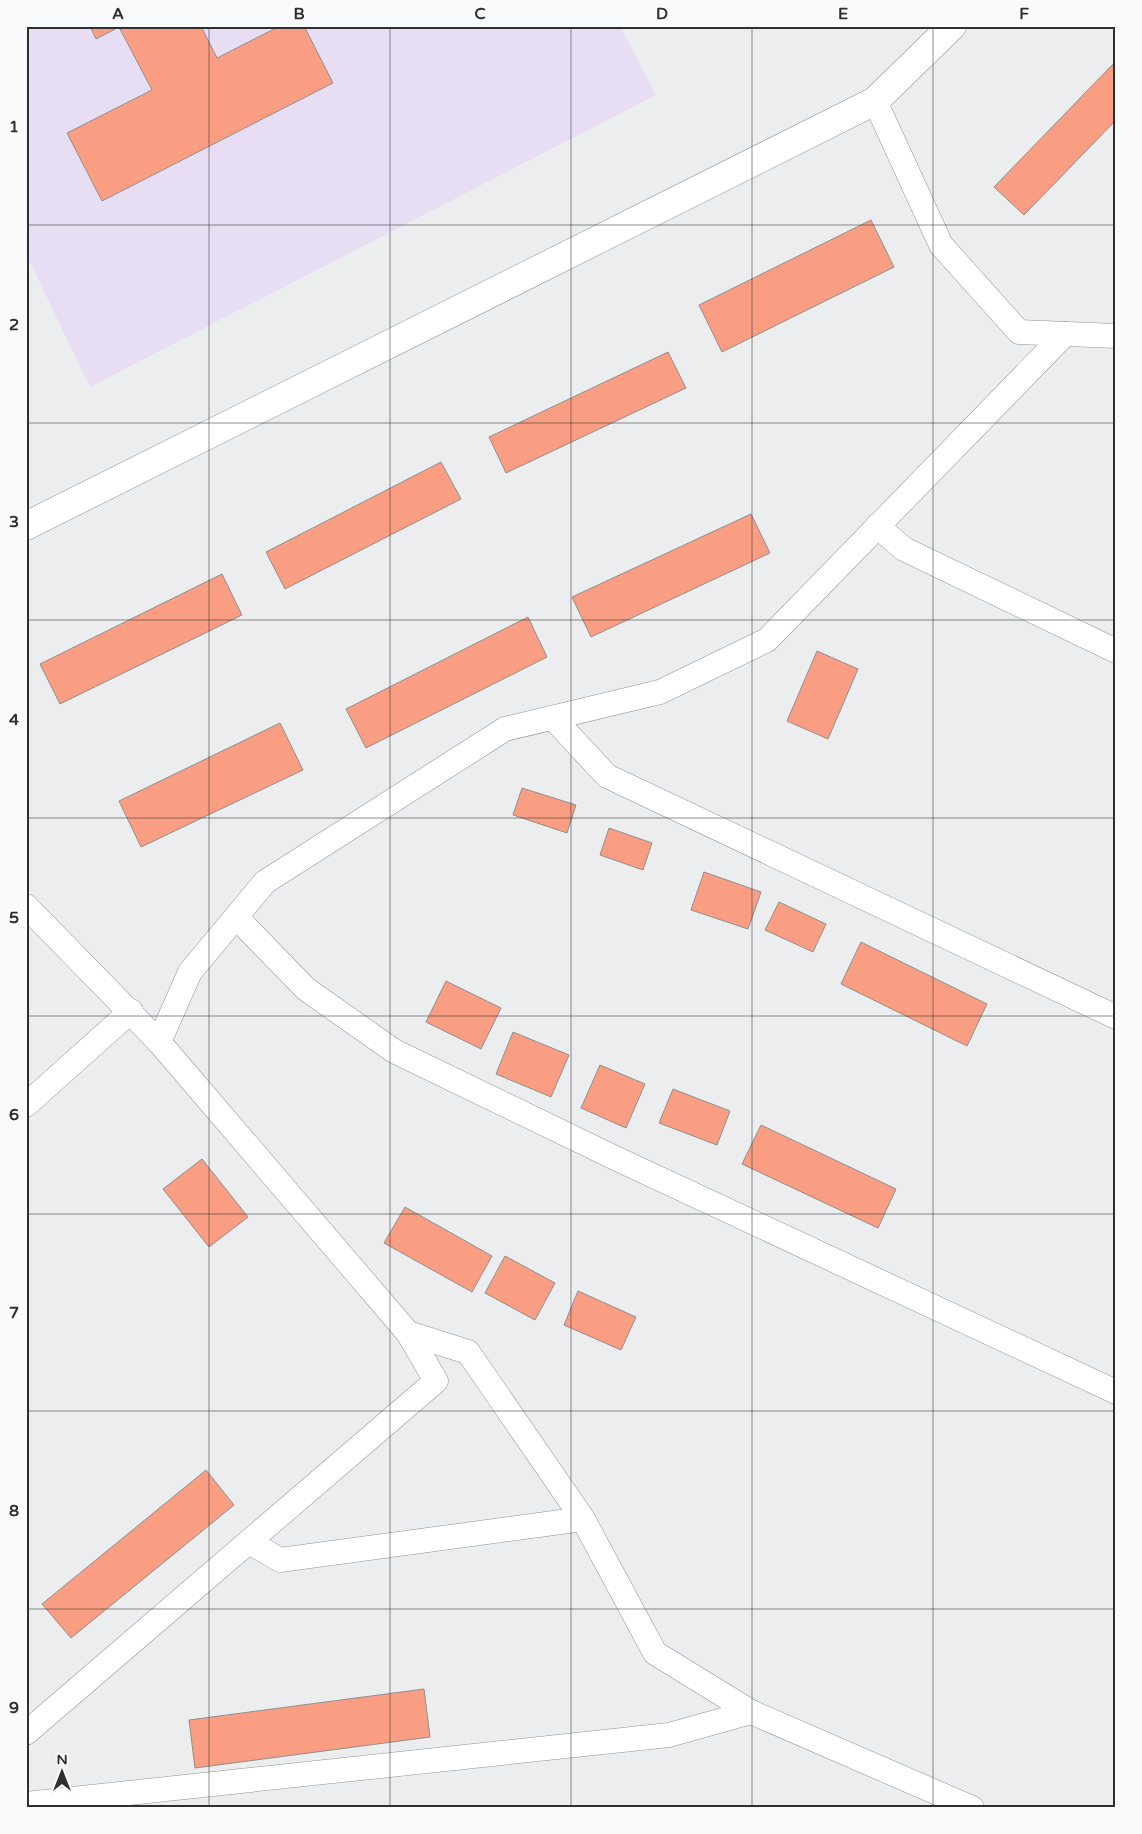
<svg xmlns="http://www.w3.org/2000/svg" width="1142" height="1834" font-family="'Varela Round',sans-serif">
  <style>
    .education { fill: #e8def3 }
    .building { fill: #f99d83; stroke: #908e8e }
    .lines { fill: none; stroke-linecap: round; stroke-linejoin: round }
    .street-casing { stroke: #929394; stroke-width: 25 }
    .secondary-casing { stroke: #929394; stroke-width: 29 }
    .street { stroke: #fff; stroke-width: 24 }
    .secondary { stroke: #fff; stroke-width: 28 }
    .grid { fill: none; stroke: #2f2f30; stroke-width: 1; stroke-opacity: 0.55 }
    .neatline { fill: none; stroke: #2f2f30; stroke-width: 2 }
    .grid-label { font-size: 16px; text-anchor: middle; font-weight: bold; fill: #2f2f30 }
  </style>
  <rect width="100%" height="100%" fill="#ecedee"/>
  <!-- education -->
  <polygon class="education" points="26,26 620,26 656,95 90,387 26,254"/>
  <!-- building -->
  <g class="building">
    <polygon points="90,26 201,26 217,58 280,26 304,26 333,83 102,201 67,133 152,90 119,27 96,39"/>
    <polygon points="1116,61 1116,120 1024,215 994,187"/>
    <polygon points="871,220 894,267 722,352 699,305"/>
    <polygon points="668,352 686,388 506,473 489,437"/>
    <polygon points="441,462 461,499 285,589 266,552"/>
    <polygon points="751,514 770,553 591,637 572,597"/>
    <polygon points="222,574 242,615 60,704 40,664"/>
    <polygon points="528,617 547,657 366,748 346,709"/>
    <polygon points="817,651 858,669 828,739 787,721"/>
    <polygon points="280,723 303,770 141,847 119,801"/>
    <polygon points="522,788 576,805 567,833 513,815"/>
    <polygon points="609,828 652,843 643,870 600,855"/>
    <polygon points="704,872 761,892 748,929 691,910"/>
    <polygon points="779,902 826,924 813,952 765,930"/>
    <polygon points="861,942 987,1004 967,1046 841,984"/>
    <polygon points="446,981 501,1008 481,1049 426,1022"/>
    <polygon points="513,1032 569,1055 551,1097 496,1074"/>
    <polygon points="600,1065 645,1084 626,1128 581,1108"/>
    <polygon points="673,1089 730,1111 717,1145 659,1123"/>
    <polygon points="761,1125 896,1189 878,1228 742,1164"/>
    <polygon points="202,1159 248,1217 209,1247 163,1189"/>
    <polygon points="405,1207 492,1256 472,1292 384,1243"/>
    <polygon points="505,1256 555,1283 535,1320 485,1293"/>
    <polygon points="578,1291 636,1317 621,1350 564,1325"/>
    <polygon points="206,1470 234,1505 71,1638 42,1604"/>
    <polygon points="424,1689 430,1737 195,1768 189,1720"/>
  </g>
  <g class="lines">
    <defs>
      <g id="street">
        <polyline points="875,101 941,245 1019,332 1116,336"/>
        <polyline points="877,526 904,549 1116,651"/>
        <polyline points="553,718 607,776 1116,1017"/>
        <polyline points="26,906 159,1042 408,1333 436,1381 26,1733"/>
        <polyline points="236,917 306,989 394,1051 613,1157 1116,1392"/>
        <polyline points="159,1042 190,972 265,882 505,729 660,692 767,640 1065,334"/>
        <polyline points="26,1105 131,1011"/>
        <polyline points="408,1333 468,1352 583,1519 655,1653 751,1712 972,1808"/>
        <polyline points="249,1542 280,1560 583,1519"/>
        <polyline points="26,1804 669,1735 751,1712"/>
      </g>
      <polyline id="secondary" points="26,526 875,101 952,26"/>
    </defs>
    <!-- street casing -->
    <use href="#street" class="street-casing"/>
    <!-- secondary casing -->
    <use href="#secondary" class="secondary-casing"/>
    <!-- street -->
    <use href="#street" class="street"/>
    <!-- secondary -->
    <use href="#secondary" class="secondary"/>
  </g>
  <!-- grid -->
  <path class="grid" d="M209,26V1808M390,26V1808M571,26V1808M752,26V1808M933,26V1808M26,225H1116M26,423H1116M26,620H1116M26,818H1116M26,1016H1116M26,1214H1116M26,1411H1116M26,1609H1116"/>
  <!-- border -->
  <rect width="1142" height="1834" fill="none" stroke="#f9fafb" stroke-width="55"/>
  <!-- north arrow -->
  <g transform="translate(62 1772)" stroke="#f9fafb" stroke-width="4" paint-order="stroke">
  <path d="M0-4L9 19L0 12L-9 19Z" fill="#2f2f30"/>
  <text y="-8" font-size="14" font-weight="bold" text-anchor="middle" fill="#2f2f30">N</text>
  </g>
  <rect x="28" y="28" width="1086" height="1778" class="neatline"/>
  <g class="grid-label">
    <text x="118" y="19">A</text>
    <text x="299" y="19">B</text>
    <text x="480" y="19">C</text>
    <text x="662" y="19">D</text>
    <text x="843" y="19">E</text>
    <text x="1024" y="19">F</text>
    <text x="14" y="132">1</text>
    <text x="14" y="330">2</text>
    <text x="14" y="527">3</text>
    <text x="14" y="725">4</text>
    <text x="14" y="923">5</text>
    <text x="14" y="1120">6</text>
    <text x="14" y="1318">7</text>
    <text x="14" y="1516">8</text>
    <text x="14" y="1713">9</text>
  </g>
</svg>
